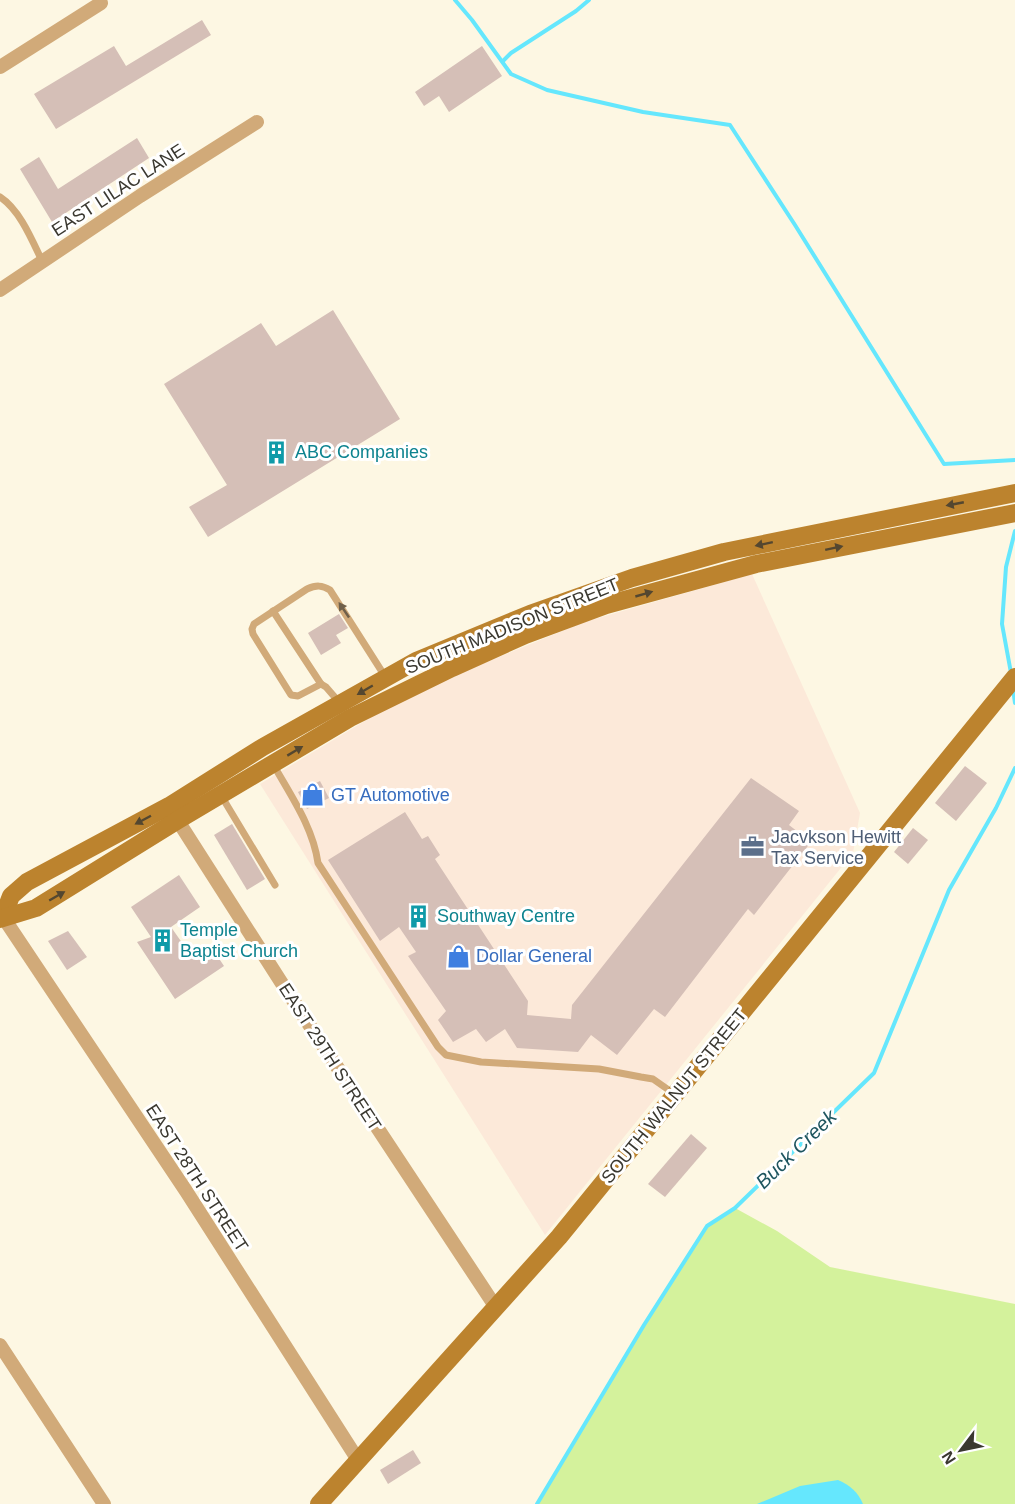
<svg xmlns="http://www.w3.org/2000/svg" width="1015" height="1504" font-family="Arial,sans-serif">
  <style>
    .commercial { fill: #fce9d9 }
    .green { fill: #d4f29c }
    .water { fill: #65e7fd }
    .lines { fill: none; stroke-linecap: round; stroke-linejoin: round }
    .stream { stroke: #65e7fd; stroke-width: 4 }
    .building { fill: #d5bfb7 }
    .lane { stroke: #d1aa79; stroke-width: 7 }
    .street { stroke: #d1aa79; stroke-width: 14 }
    .secondary { stroke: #bc832e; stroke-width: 18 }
    .oneway { fill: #544730 }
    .oneway2 { fill: #6f604a }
    .labels { text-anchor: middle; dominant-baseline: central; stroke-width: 6; stroke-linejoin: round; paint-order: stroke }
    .street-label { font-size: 18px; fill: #3a3830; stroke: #fff }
    .culture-label { font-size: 18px; fill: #0d838f; stroke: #fff; text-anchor: start }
    .shop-label { font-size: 18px; fill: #366cbe; stroke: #fff; text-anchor: start }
    .service-label { font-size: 18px; fill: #4e5e75; stroke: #fff; text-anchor: start }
    .water-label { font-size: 20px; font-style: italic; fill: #1f5660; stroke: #fff }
  </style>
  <rect width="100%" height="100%" fill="#fdf7e3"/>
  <!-- commercial -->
  <polygon class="commercial" points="752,574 860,813 853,853 545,1235 260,784 373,716 455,675 584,622"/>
  <!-- green -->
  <polygon class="green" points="735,1208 777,1231 830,1267 1015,1304 1015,1504 537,1504 638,1333 707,1226"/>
  <!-- water -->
  <path class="water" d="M838,1480C850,1485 858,1492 863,1504H757L800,1486Z"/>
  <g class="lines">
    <!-- stream -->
    <g class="stream">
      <polyline points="455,0 472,20 511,74 547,90 643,112 730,125 795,225 944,464 1015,460"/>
      <polyline points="503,61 511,53 576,11 589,0"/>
      <polyline points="1011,673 1002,624 1006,567 1015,531"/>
      <polyline points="1013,689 1015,703"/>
      <polyline points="537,1504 644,1325 707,1226 735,1208 874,1073 949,890 996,808 1015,768"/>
    </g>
  </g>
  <!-- building -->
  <g class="building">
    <polygon points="202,20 211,35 56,129 34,94 114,46 126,66"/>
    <polygon points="482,46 502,76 449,112 439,96 424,106 415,92"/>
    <polygon points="137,138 149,158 52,222 20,169 39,157 58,189"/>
    <polygon points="333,310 400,419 208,537 189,507 227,485 164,384 261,323 276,346"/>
    <polygon points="339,614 348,628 336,635 341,643 321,655 308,633"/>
    <polygon points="965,766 987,783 956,821 935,803"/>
    <polygon points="751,778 799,811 789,825 811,842 754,915 748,909 665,1017 654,1009 617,1055 591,1035 578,1052 517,1048 505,1029 486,1042 476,1029 453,1042 438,1020 446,1011 408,956 416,952 399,927 380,941 328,860 405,812 422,839 428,836 440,855 435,859 528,1001 527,1015 571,1019 572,1005"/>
    <polygon points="320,781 329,798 307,809 298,792"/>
    <polygon points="232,824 265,879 247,890 214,835"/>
    <polygon points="913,828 928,840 908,864 894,852"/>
    <polygon points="179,875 200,907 171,927 192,957 210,945 224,966 175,999 137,942 151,937 131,907"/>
    <polygon points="68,931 87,957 67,970 48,941"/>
    <polygon points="691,1134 707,1148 665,1197 648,1184"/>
    <polygon points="413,1450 421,1463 388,1484 380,1470"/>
  </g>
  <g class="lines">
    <!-- lane -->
    <g class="lane">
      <path d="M0,197C20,210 32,240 42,261"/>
      <polyline points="273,611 321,684"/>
      <path d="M339,702L326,687L321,684L298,696L291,695L253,634L252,629L254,624L307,589C316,585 322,585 330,590L386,678"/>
      <path d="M273,764C291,796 313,827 318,863L438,1047L446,1055L481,1062L599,1069L641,1077L653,1079L673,1093"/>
      <polyline points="222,797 275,885"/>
    </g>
    <!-- street -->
    <g class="street">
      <polyline points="0,67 101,3"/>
      <polyline points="0,290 140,196 257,122"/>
      <polyline points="173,813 281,982 495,1306"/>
      <polyline points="3,917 186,1191 358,1460"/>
      <polyline points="0,1345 104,1504"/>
    </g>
    <!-- secondary -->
    <g class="secondary">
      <polyline points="3,917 11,896 27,882 169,806 263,747 416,661 530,614 632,578 724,552 1015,493"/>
      <polyline points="0,919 36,908 178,820 350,718 452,668 525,635 606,605 756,564 1015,513"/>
      <polyline points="319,1504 559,1237 1015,677"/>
    </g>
  </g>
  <!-- one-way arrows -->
  <defs><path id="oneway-solid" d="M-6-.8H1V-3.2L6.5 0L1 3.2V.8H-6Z" transform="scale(1.5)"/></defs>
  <g class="oneway">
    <use href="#oneway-solid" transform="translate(955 504) rotate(169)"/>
    <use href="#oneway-solid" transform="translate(764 544) rotate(168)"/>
    <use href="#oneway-solid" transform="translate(834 548) rotate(-12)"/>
    <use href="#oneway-solid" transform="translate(644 594) rotate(-16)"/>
    <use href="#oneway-solid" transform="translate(365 690) rotate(150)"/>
    <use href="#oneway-solid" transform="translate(295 751) rotate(-31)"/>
    <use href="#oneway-solid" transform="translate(143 820) rotate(152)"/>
    <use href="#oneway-solid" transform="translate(57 896) rotate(-30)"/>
  </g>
  <use class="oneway2" href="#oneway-solid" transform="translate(344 610) rotate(-124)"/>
  <!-- icons -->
  <defs>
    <symbol id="building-bare" viewBox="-9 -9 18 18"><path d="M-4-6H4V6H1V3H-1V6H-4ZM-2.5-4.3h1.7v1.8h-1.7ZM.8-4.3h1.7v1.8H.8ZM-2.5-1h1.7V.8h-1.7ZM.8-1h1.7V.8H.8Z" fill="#0f9aa8" stroke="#fff" stroke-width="2.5" paint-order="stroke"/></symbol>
    <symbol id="shop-bare" viewBox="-9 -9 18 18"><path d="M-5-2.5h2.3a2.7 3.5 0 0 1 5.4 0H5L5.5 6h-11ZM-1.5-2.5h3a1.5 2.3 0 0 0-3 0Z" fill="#3f7fe0" stroke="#fff" stroke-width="2.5" paint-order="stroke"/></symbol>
    <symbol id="office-bare" viewBox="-9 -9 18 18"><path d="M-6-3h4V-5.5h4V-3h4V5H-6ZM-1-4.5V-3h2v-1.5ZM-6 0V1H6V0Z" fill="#5c6f8a" stroke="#fff" stroke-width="2.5" paint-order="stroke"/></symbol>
  </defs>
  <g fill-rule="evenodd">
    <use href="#building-bare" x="260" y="436" width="33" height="33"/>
    <use href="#shop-bare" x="296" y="778" width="33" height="33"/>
    <use href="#office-bare" x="736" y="830" width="33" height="33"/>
    <use href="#building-bare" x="402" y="900" width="33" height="33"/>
    <use href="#building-bare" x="146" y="924" width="33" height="33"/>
    <use href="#shop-bare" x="442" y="940" width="33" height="33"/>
  </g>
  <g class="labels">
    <!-- street labels -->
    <g class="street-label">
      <text transform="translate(118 190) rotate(-33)">EAST LILAC LANE</text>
      <text transform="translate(512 626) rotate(-22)">SOUTH MADISON STREET</text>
      <text transform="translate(330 1057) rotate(57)">EAST 29TH STREET</text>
      <text transform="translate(674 1096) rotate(-51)">SOUTH WALNUT STREET</text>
      <text transform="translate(197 1178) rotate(57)">EAST 28TH STREET</text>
    </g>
    <!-- culture labels -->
    <g class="culture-label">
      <text x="295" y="452">ABC Companies</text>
      <text x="437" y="916">Southway Centre</text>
      <text x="180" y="930">Temple<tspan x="180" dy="21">Baptist Church</tspan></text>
    </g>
    <!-- shop labels -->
    <g class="shop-label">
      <text x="331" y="795">GT Automotive</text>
      <text x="476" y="956">Dollar General</text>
    </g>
    <!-- service labels -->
    <g class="service-label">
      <text x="771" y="837">Jacvkson Hewitt<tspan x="771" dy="21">Tax Service</tspan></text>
    </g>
    <!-- water labels -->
    <g class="water-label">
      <text transform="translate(796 1149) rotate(-44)">Buck Creek</text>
    </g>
  </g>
  <!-- north arrow -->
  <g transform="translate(961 1450) rotate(238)" stroke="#ffffff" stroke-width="4.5" paint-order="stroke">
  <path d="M0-4.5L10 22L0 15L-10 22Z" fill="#3a3830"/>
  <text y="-9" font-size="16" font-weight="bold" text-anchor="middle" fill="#3a3830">N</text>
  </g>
</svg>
